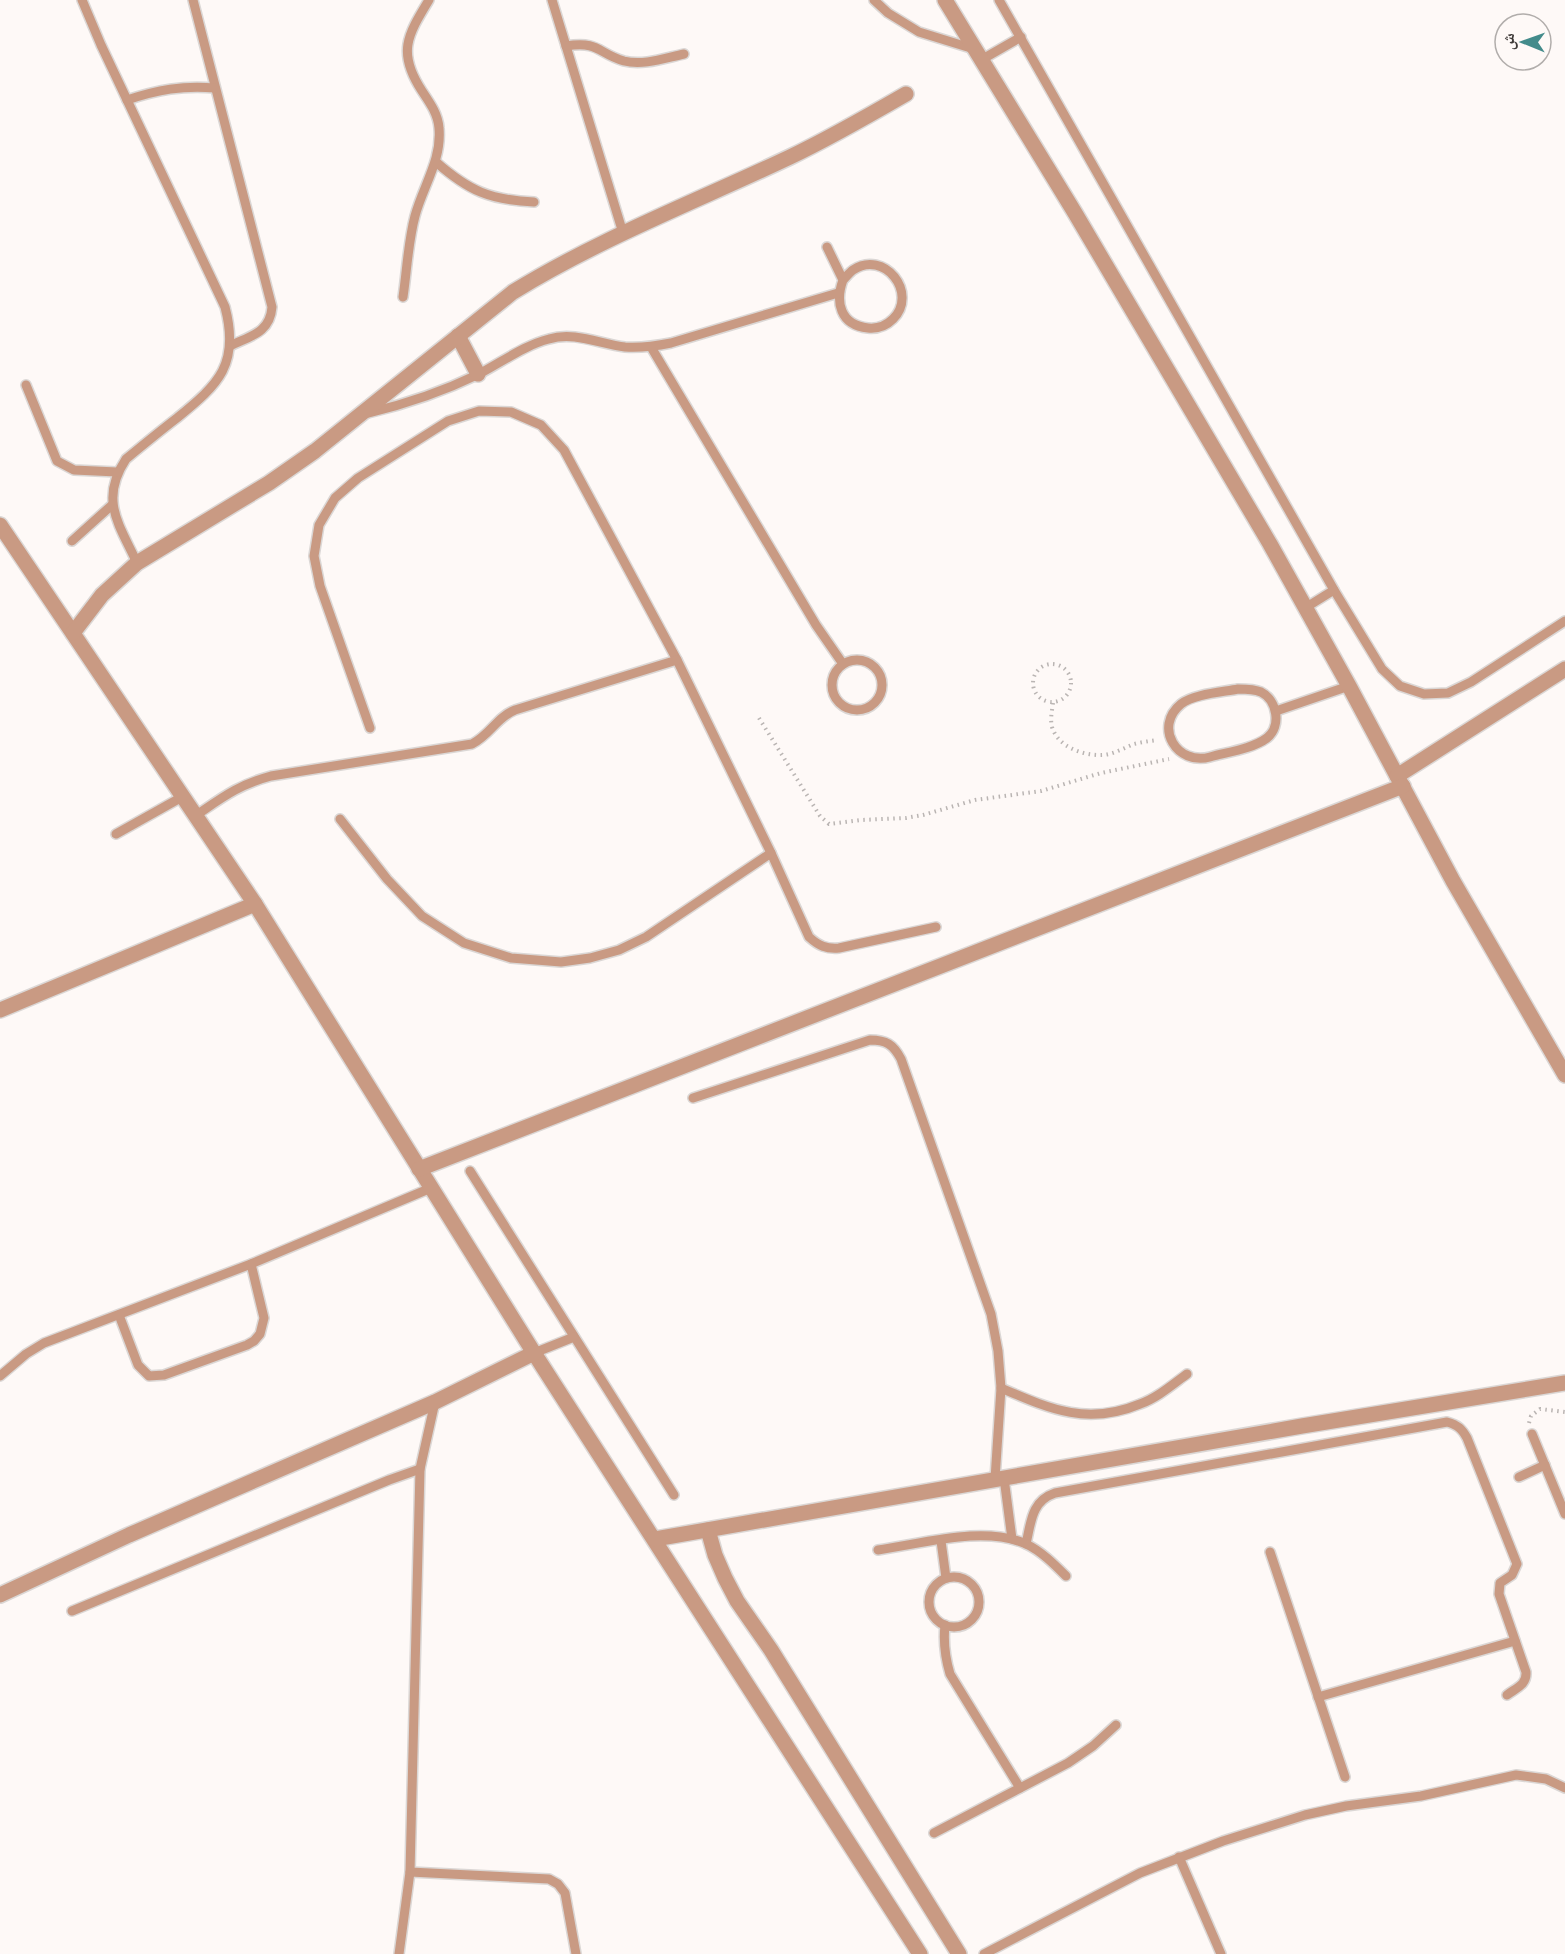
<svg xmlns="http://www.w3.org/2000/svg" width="1565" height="1954" font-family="Helvetica,'Noto Naskh Arabic',sans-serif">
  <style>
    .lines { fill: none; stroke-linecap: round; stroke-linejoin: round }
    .lane-casing { stroke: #dbd7d5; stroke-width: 12 }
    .street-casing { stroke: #dbd7d5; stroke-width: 18 }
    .path { stroke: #bab5b3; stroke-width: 4; stroke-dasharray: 1.5 4.5; stroke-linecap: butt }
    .lane { stroke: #c99a83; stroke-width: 9 }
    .street { stroke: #c99a83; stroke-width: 15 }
  </style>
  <rect width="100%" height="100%" fill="#fef9f7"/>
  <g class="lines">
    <defs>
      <g id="lane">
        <path d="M82,0L101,45L225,307C240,364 219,384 177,418C160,431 143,445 126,459C99,500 119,524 137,563"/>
        <path d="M193,0L272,307C270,333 250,336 230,346"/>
        <polyline points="552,0 623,233"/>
        <polyline points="874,0 888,13 919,32 974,49"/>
        <polyline points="999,0 1334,590 1382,669 1400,686 1424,694 1448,693 1471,682 1565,621"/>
        <path d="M566,46C600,41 597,53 624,61C643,66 665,58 684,54"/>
        <polyline points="981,60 1021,37"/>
        <path d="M127,100C157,90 183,85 215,88"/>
        <path d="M436,162C469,191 490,200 534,202"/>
        <path d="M827,247L843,280C835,302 840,325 868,328C878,329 886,326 893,319C919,293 884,249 853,270C850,272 846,277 843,280"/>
        <path d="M403,297C407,270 408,242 415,216C423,186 442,160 439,128C438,114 430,103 422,91C397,53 407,36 429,0"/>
        <polyline points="651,347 816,625 843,664"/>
        <polyline points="26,385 57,461 74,470 117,472"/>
        <path d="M368,413C406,404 444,391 479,374C502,362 525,345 549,339C574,331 600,344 625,347C640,348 656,346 671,343L838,293"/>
        <polyline points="72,541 112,505"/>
        <polyline points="1305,608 1334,590"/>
        <circle cx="857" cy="685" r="25"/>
        <path d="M1238,689C1246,689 1254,689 1261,692C1277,700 1282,726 1267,738C1252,749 1228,752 1210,757C1177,766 1153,727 1181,704C1193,694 1223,692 1238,689Z"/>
        <polyline points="1276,711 1349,686"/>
        <path d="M370,728L320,586L314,556L319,525L335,498L358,478L448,421L479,411L511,412L541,425L564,450L677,660L771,853L809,937C819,946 826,949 839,948L936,927"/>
        <path d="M195,816C223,797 238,785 271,776L472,744C490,735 497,717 515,710L677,660"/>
        <polyline points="340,819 387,879 422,916 464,943 511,958 561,962 590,958 619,950 646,937 771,853"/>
        <polyline points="116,834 182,797"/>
        <path d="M693,1098L870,1040C886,1040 893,1044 901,1059L991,1314L998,1351L1001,1388L995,1479"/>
        <polyline points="470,1171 674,1495"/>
        <polyline points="119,1315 138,1365 149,1376 164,1375 247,1345 254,1341 260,1334 264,1318 251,1264"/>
        <polyline points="534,1353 574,1337"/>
        <polyline points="0,1376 26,1354 44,1343 251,1264 431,1188"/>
        <path d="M1001,1388C1050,1409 1087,1426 1140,1404C1157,1398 1172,1385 1187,1374"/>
        <polyline points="1532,1434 1565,1514"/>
        <polyline points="1519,1477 1545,1465"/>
        <polyline points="1004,1478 1012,1539"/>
        <polyline points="941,1541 946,1578"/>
        <path d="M1026,1544C1031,1523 1031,1501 1055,1493L1447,1422C1458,1425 1462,1429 1467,1438L1517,1564L1512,1575L1500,1583L1499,1594L1526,1672C1527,1685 1516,1688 1507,1695"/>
        <path d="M878,1550C922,1544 984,1525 1026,1544C1041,1551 1054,1564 1066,1576"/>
        <polyline points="1270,1552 1345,1777"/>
        <circle cx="954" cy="1602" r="25"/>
        <polyline points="72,1611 389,1480 420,1469"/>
        <path d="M945,1625C943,1643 945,1657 950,1674L1020,1788"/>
        <polyline points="1318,1697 1515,1641"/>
        <polyline points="934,1833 1068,1763 1093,1746 1116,1725"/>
        <polyline points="1179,1857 1221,1954"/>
        <polyline points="410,1872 549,1879 558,1884 565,1893 576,1954"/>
        <polyline points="399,1954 410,1872 420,1469 435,1402"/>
        <polyline points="984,1954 1140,1873 1223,1841 1305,1815 1346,1806 1421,1796 1516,1775 1546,1779 1565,1788"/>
      </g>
      <g id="street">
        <polyline points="945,0 1075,213 1270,544 1349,686 1453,881 1565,1075"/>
        <polyline points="458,336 478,374"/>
        <polyline points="0,525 255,904 534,1353 920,1954"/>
        <path d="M73,633L102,595L137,563L269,483L315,451L513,292C601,238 697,201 790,157C830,138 868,116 906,94"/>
        <polyline points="1397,776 1565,669"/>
        <polyline points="0,1010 255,904"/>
        <polyline points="419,1169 1403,786"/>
        <polyline points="708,1530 715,1555 725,1578 737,1601 771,1650 959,1954"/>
        <polyline points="655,1539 1302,1426 1565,1383"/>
        <polyline points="0,1595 129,1535 435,1402 534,1353"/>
      </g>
    </defs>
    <!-- lane casing -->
    <use href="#lane" class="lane-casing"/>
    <!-- street casing -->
    <use href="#street" class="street-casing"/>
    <!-- path -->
    <g class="path">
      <circle cx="1052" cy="683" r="19"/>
      <path d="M1053,703C1052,711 1050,719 1052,727C1058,747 1083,756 1103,755C1114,754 1124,748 1134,744C1142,742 1150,741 1158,740"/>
      <polyline points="759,718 820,816 829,824 861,820 906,818 923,815 975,800 1041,791 1101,773 1169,759"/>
      <polyline points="1529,1423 1531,1416 1540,1409 1565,1412"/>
    </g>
    <!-- lane -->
    <use href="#lane" class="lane"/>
    <!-- street -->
    <use href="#street" class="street"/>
  </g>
  <!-- north arrow -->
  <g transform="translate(1523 42) rotate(271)"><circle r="28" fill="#fef9f7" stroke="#b1adab" stroke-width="1.5"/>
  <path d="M0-4.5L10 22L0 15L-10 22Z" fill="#438b8b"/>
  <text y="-9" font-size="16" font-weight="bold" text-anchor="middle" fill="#3e3a38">ش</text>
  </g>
</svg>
